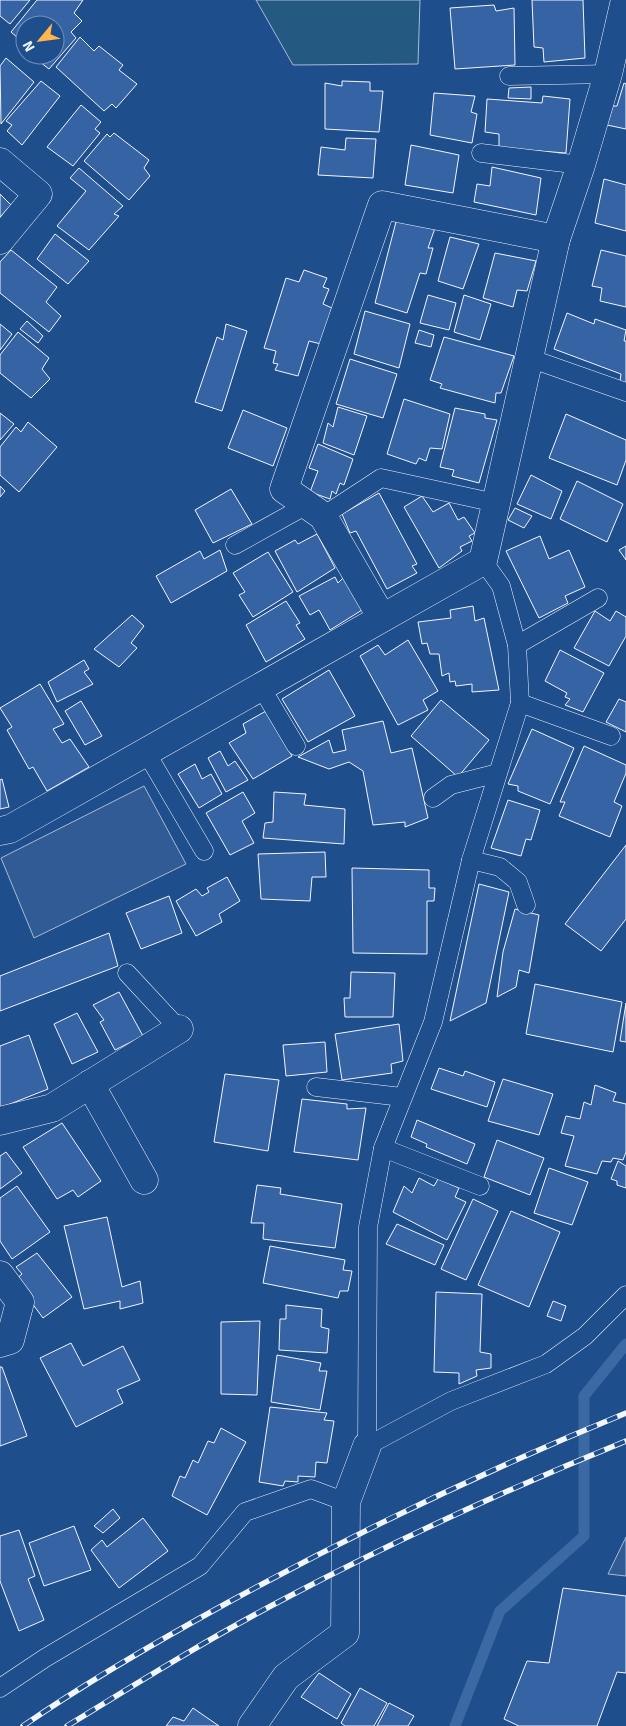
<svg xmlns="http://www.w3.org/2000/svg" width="626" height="1726" font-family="Signika,sans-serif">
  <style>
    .green { fill: #245a82; stroke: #a8bbd7 }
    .parking { fill: #305b95; stroke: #a8bbd7 }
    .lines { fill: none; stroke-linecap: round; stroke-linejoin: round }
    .stream { stroke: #3b69a3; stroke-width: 11 }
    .building { fill: #3563a3; stroke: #f2f6ff }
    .service-casing { stroke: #f2f6ff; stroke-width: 19 }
    .minor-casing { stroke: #f2f6ff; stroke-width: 29 }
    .service { stroke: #1f4e8c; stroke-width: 18 }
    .minor { stroke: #1f4e8c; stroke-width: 28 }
    .rail-casing { stroke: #f2f6ff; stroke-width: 5.5 }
    .rail { stroke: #1f4e8c; stroke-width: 4; stroke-dasharray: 11; stroke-linecap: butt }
  </style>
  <rect width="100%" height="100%" fill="#1f4e8c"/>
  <!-- green -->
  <polygon class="green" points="256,0 420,0 418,64 293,65"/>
  <!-- parking -->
  <g class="parking">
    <polygon points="144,786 186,864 34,938 1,858"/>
    <polygon points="626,1537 626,1576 608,1574"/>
  </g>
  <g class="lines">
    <!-- stream -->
    <polyline class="stream" points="455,1726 500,1611 584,1536 584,1396 626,1344"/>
  </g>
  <!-- building -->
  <g class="building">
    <polygon points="0,0 30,0 10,24 0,16"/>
    <polygon points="37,0 83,0 74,13 82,21 71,32 76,38 49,69 31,55 55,55 55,25 25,25 25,44 11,32"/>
    <polygon points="532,0 583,0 585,58 544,62 543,48 534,47"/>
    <polygon points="494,5 496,11 514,8 515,65 455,69 450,8"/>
    <polygon points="80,37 94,51 99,46 123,65 119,70 137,84 116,108 112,104 104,111 56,67"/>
    <polygon points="6,58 34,82 1,124 0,66"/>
    <polygon points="41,81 60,96 22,145 7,131 12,125 6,121"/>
    <polygon points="342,81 370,82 370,91 383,91 379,132 325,129 325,83 342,86"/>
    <polygon points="624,83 626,84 626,129 607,125 613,106 617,106"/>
    <polygon points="531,87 531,99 508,98 509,88"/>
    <polygon points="434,93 475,96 471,112 477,114 472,143 430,135"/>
    <polygon points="543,96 570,99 566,153 499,148 499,134 485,132 487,99 542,103"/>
    <polygon points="81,105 101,122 95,129 100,133 73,166 47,147"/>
    <polygon points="114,133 149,160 144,168 150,176 129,200 84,161 107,134 110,137"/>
    <polygon points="346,138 376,139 373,178 318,175 321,147 345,150"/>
    <polygon points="411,145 459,155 453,193 405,185"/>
    <polygon points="492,167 541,178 536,215 474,202 477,184 490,186"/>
    <polygon points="79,168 123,206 114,214 119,216 89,250 57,226 86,191 70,178"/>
    <polygon points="604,179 626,185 626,231 595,223"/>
    <polygon points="0,194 11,205 0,217"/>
    <polygon points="397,218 435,228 428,248 433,248 426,274 420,273 407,313 375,303"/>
    <polygon points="55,234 89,261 68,284 37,259"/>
    <polygon points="450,237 479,244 463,289 438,281"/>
    <polygon points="11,250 57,287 46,302 61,316 49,332 0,293 0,262"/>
    <polygon points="601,250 626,256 626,307 600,301 602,288 592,286"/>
    <polygon points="495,253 536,261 527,291 517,290 513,307 483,298"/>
    <polygon points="304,270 327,278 323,287 329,289 323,304 332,308 321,344 309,341 298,376 275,370 278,364 273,363 276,351 264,348 286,278 299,282"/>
    <polygon points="428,295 456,303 449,330 420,323"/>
    <polygon points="464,295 491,304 480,340 454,332"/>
    <polygon points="365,311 410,324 399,368 354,354"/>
    <polygon points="567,313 594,324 595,319 626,330 624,341 626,341 626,384 620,381 621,374 554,349"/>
    <polygon points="27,321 43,336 38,343 20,329"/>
    <polygon points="0,324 12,334 0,350"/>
    <polygon points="226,324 247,331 222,411 195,402 217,337 223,340"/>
    <polygon points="419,330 434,335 431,347 415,343"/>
    <polygon points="18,332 49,358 42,369 50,379 31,398 0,373 0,355"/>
    <polygon points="444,337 514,356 501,393 496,393 495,403 440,388 442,384 430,380"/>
    <polygon points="350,359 397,374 383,418 336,404"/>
    <polygon points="404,399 450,414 442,449 430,448 426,461 419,458 416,464 387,454"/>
    <polygon points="338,407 367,416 354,455 323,443 328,423 333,427"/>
    <polygon points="455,408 485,414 485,418 497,420 479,483 452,476 454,470 440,467"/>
    <polygon points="243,410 287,428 273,466 228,448"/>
    <polygon points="0,413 14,424 0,440"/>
    <polygon points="566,414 626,440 626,460 617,485 549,458"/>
    <polygon points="28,422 57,447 19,492 0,475 0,447 16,427 21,432"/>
    <polygon points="318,444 353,459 344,485 340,483 336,494 332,491 330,499 310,492 318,471 309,468"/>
    <polygon points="531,475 562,491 551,519 517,504"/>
    <polygon points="577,481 623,504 607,542 560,519"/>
    <polygon points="0,486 5,491 0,497"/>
    <polygon points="231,489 252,524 213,543 195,510"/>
    <polygon points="379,493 417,564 412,566 417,573 387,589 356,531 350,533 342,514"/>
    <polygon points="422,496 433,512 449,503 458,520 464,517 475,533 469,536 472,541 460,547 462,551 439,568 404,507"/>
    <polygon points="515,508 532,516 524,528 508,520"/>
    <polygon points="317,534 335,568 297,592 275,551 295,540 298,544"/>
    <polygon points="540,536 549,559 569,550 585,587 565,596 568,603 539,618 506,551"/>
    <polygon points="626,546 626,560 619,550"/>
    <polygon points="220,550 227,571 171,603 156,576 200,551 204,559"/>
    <polygon points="268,552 293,592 253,617 239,595 245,592 233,573"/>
    <polygon points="335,577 338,583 343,578 362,610 330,630 319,610 310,615 299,596"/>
    <polygon points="286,601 300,623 296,625 305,639 266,662 246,625"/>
    <polygon points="473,606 475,621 484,618 499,690 472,692 472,684 456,686 455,681 450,682 449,673 442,676 439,654 430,654 427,643 422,644 418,622 451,618 450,610"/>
    <polygon points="595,611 610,621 616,611 626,617 626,636 609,666 574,648"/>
    <polygon points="132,615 144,626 131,643 137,648 119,667 94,649"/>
    <polygon points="408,640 438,691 423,700 428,710 398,725 360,656 378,645 385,655"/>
    <polygon points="560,650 604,673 583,712 565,705 570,699 565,697 567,693 545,681"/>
    <polygon points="84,660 89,669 84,672 93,684 57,702 48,682"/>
    <polygon points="329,670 355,716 308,742 282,699"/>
    <polygon points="40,684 64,724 53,729 62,743 70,739 89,767 47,791 33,767 29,769 7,730 12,727 0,708"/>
    <polygon points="619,699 626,702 626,732 606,722"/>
    <polygon points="441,700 489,740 458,777 411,736"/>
    <polygon points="81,701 102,736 85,745 65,711"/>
    <polygon points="266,711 292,756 253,779 229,743 246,733 243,724"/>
    <polygon points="383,721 391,753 412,748 428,818 405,827 405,822 373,825 363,771 349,762 329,769 298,757 329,740 333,753 346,750 342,730"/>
    <polygon points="532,729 574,748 550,804 518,791 518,786 508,784"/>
    <polygon points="584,746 626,765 626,773 614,802 622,806 610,837 559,816 565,802 560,802"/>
    <polygon points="220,751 228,766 235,761 248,780 226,792 208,758"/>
    <polygon points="195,764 202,779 211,774 222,794 199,808 178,774"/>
    <polygon points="2,779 9,807 0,809 0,780"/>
    <polygon points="243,792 255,813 242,821 254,843 230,855 206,813"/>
    <polygon points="274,792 306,794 304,805 345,809 344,844 263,838 265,823 273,822"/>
    <polygon points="508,800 540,810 531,840 526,839 521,856 491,848"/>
    <polygon points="626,845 626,919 601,951 565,924"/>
    <polygon points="325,852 326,877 312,877 310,901 261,899 258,854"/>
    <polygon points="352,868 429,870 429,888 435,888 434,901 427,901 427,954 353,953"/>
    <polygon points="227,877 240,901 219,914 222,922 196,936 176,901 196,889 202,896 209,892 207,888"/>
    <polygon points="479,884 509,892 486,1003 450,1021"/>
    <polygon points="169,896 182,933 141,949 126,913"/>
    <polygon points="515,909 539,915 529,973 519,970 516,987 497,997 503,952"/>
    <polygon points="109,933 118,966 0,1011 0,976"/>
    <polygon points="351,972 395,973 393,1017 345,1017 344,998 350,998"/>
    <polygon points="535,984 622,1002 613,1052 526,1034"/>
    <polygon points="119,992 143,1036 115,1050 100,1022 104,1020 93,1005"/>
    <polygon points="626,1003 626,1042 620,1041"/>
    <polygon points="77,1013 98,1052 72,1064 54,1024"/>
    <polygon points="399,1024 403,1061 391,1064 392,1073 342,1080 335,1034"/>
    <polygon points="29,1035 48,1089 0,1108 0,1046"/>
    <polygon points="325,1042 327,1072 286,1076 283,1045"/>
    <polygon points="439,1068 463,1076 465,1071 495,1082 487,1107 431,1089"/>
    <polygon points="225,1074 279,1080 268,1151 214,1142"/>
    <polygon points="503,1079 553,1094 539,1135 488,1121"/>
    <polygon points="595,1085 616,1093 613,1101 626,1104 626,1152 623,1160 613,1158 611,1162 602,1161 597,1174 565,1166 574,1136 561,1133 566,1116 580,1119 584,1102 591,1105"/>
    <polygon points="302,1099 347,1104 347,1109 366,1108 358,1160 294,1152"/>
    <polygon points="417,1120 475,1144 467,1164 426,1147 427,1144 411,1137"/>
    <polygon points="62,1123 101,1181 78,1197 73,1190 57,1199 23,1147"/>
    <polygon points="497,1140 544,1158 530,1195 484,1177"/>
    <polygon points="6,1152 22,1173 0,1189 0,1156"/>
    <polygon points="618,1161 626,1166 626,1188 617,1185 617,1181 611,1179"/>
    <polygon points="549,1168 588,1182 572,1225 534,1213"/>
    <polygon points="419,1178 434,1186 438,1179 459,1188 455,1197 466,1202 447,1240 393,1212 404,1186 412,1193"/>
    <polygon points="257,1185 281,1188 280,1194 342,1204 335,1248 263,1239 264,1223 251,1223"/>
    <polygon points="17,1186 50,1232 12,1259 0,1241 0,1198"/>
    <polygon points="473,1199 498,1211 466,1280 441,1269"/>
    <polygon points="511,1211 560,1232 529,1307 478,1285"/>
    <polygon points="107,1217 122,1287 140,1281 143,1303 120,1309 120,1301 84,1309 64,1226"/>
    <polygon points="397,1224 444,1245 435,1265 386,1244"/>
    <polygon points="270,1246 345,1260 343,1270 352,1271 348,1291 340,1291 338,1298 263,1283"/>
    <polygon points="37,1253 72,1297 43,1318 15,1280 22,1274 16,1267"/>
    <polygon points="436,1292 482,1294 480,1352 491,1354 491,1368 476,1370 477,1376 459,1384 459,1373 434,1372"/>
    <polygon points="553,1301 566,1306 561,1321 547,1316"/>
    <polygon points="286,1305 322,1309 321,1327 329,1329 327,1353 279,1350 280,1319 286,1319"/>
    <polygon points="260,1321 257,1395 221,1394 221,1322"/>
    <polygon points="71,1343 83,1366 123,1346 140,1380 117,1390 123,1403 76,1427 40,1358"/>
    <polygon points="277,1355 321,1363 319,1371 327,1371 320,1410 271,1402"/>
    <polygon points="0,1367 2,1367 27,1436 0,1446"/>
    <polygon points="270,1407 327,1413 324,1420 334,1421 327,1463 316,1462 315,1477 298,1476 298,1482 285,1481 283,1486 259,1482"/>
    <polygon points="221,1428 246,1442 207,1515 172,1496 180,1476 185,1478 193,1460 198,1463 208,1441 214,1443"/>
    <polygon points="113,1509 120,1518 103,1533 94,1526"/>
    <polygon points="143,1518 168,1551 119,1588 91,1550 102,1540 107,1547"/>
    <polygon points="74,1526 91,1570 44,1586 29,1543"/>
    <polygon points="19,1530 35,1576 28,1579 44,1620 19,1631 0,1581 0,1536"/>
    <polygon points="563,1588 626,1596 626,1673 617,1672 597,1726 519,1726 504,1719 527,1661 549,1663"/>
    <polygon points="319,1673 351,1694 337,1719 301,1697"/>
    <polygon points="360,1688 387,1703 374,1726 345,1726 341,1723"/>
    <polygon points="389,1703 414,1716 408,1726 377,1726"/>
    <polygon points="193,1708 219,1726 166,1726 173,1717 184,1721"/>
  </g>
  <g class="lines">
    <defs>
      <g id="service">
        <polyline points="509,76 608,74"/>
        <polyline points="481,153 581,165"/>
        <polyline points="529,358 626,392"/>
        <polyline points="323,516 381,478 496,503"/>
        <polyline points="235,545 307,505"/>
        <polyline points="483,561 501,586 517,645 520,703 471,860 433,1022 383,1148 368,1227 367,1446 451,1401 546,1364 585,1336 626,1295"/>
        <polyline points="517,645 598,598"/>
        <polyline points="261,687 296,746"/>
        <polyline points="520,703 611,736"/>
        <polyline points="146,752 204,851"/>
        <polyline points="433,798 451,785 498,773"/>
        <polyline points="471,860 500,867 518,882 526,905"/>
        <polyline points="127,973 179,1029"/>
        <polyline points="316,1087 402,1097"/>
        <polyline points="383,1148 480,1186"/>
        <polyline points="0,1688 45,1658 200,1566 245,1512 311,1489 346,1502"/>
      </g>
      <g id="minor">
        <polyline points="0,162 38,194 0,240"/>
        <polyline points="382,618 323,516 284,489 382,205 556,239"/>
        <polyline points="0,831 10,829 483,561 556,239 581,165 608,74 625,0"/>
        <polyline points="90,1084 144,1180"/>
        <polyline points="0,1121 52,1108 179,1029"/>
        <polyline points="0,1275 20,1302 10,1340 0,1343"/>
        <polyline points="252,1726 286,1677 345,1633 346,1502 367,1446"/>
      </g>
    </defs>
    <!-- service casing -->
    <use href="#service" class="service-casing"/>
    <!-- minor casing -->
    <use href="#minor" class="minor-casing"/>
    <!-- service -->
    <use href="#service" class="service"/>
    <!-- minor -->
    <use href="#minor" class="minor"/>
    <defs>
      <g id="rail">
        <path d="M23,1726C88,1681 158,1641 227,1603C357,1532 489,1469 626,1413"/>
        <path d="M67,1726C139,1682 211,1637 286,1598C396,1540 510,1488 626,1441"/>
      </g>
    </defs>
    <!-- rail casing -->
    <use href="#rail" class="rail-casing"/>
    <!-- rail -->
    <use href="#rail" class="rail"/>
  </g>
  <!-- north arrow -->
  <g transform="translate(40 40) rotate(241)"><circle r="24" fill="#1f4e8c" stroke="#7391ba"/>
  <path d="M0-4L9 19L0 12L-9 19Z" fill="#ffb74d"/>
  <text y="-8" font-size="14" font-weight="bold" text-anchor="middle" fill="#f2f6ff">N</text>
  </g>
</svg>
